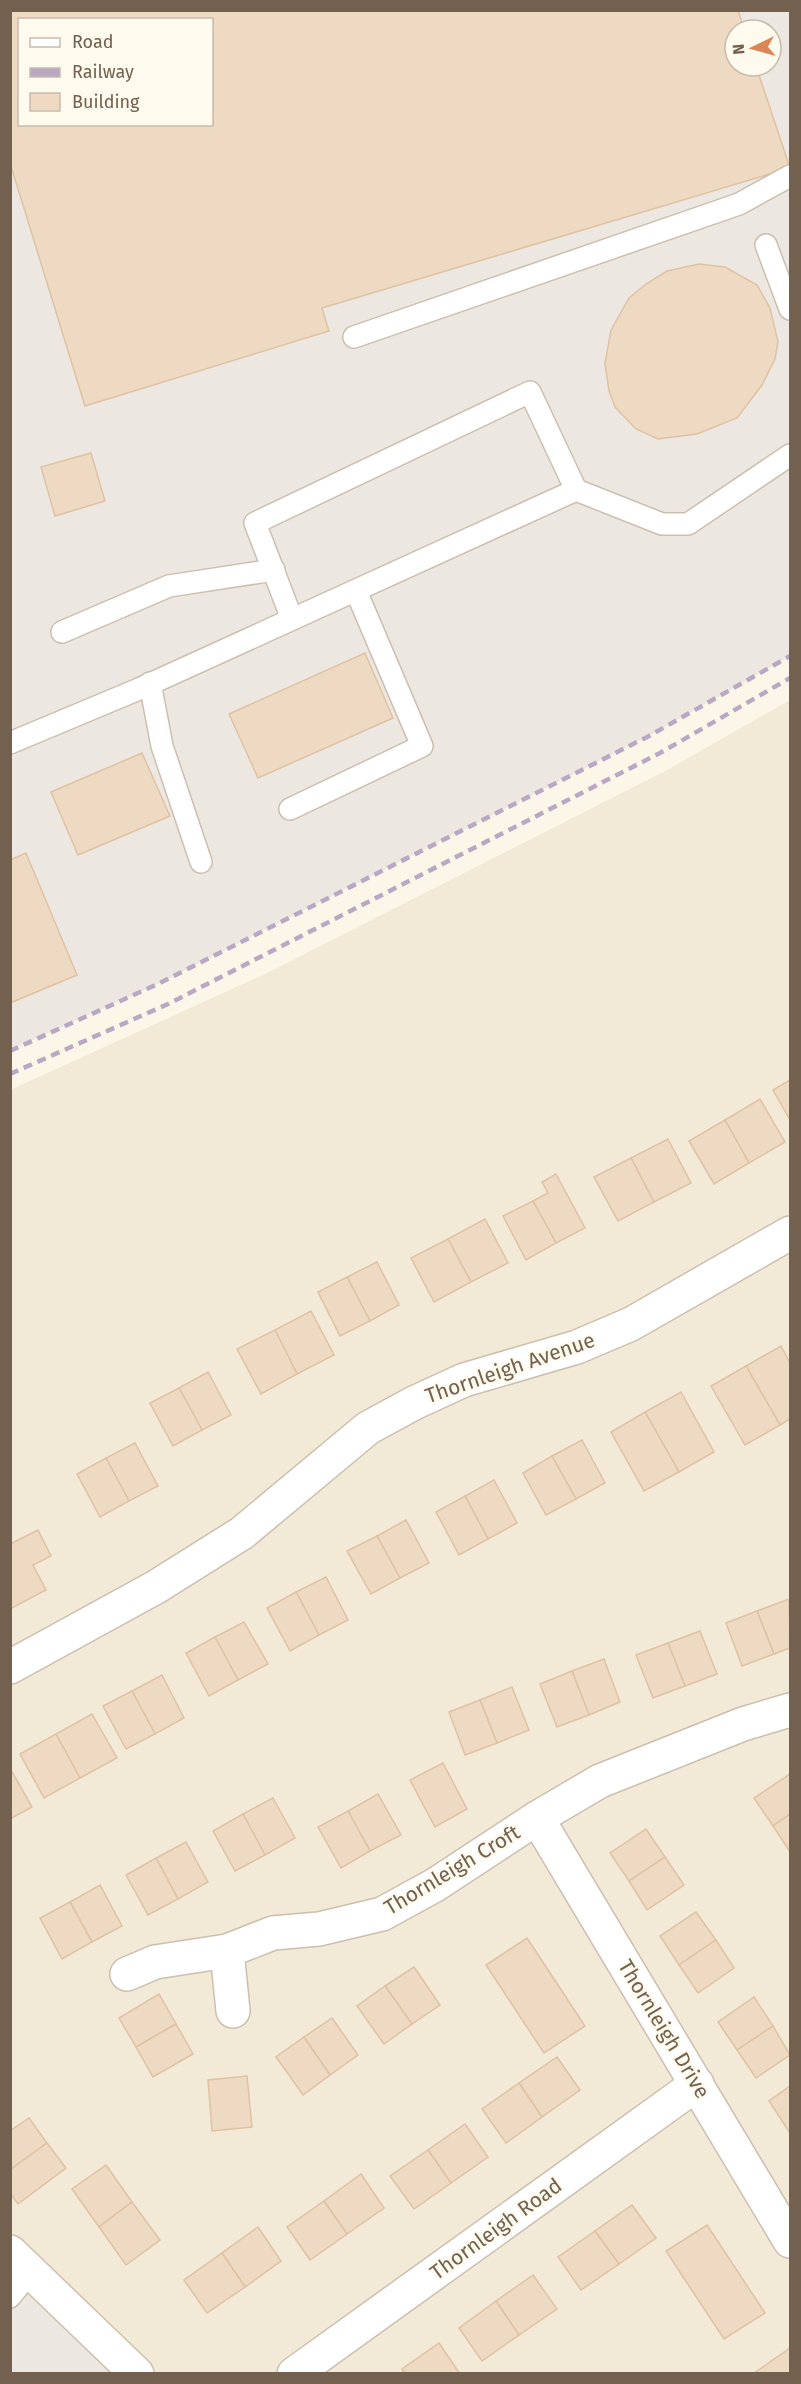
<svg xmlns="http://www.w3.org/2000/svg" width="801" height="2384" font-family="'Fira Sans',sans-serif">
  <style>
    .residential { fill: #f2e9d7 }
    .industrial { fill: #ece8e1; fill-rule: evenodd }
    .building { fill: #eed9c2; stroke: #dfc2a3; stroke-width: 1.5; fill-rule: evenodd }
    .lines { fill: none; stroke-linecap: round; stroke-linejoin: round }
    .lane-casing { stroke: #ccbfaf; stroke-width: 24 }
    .street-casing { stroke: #ccbfaf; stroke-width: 36 }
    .secondary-casing { stroke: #cec0ac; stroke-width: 36 }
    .lane { stroke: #fff; stroke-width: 21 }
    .street { stroke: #fff; stroke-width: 33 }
    .secondary { stroke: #fff; stroke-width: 33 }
    .rail { stroke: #baa7c4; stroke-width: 4.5; stroke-dasharray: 9 6; stroke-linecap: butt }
    .labels { text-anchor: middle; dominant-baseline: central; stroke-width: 4.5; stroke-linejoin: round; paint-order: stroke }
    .street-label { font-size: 21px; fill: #73604e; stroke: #fefaee }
  </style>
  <rect width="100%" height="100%" fill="#fbf6e8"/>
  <!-- residential -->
  <polygon class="residential" points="790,700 790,2373 137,2373 11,2252 10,1090 265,974 667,770"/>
  <!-- industrial -->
  <g class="industrial">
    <path d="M10,11H790V656L649,736L160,983L11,1050ZM20,20H212V124H20ZM735,30H771V66H735Z"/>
    <polygon points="10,2252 137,2373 11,2373"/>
  </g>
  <!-- building -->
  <g class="building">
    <path d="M10,10H738L744,30H735V66H756L790,168L322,308L329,331L85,406L10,163ZM20,20H212V124H20Z"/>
    <polygon points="699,264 725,267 757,285 770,308 778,342 775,359 762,385 737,418 697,434 658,439 636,429 615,407 609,391 605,363 611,330 629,298 646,284 667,271"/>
    <polygon points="91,453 105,501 55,516 41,467"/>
    <polygon points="365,653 393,718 258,778 229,714"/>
    <polygon points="142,753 170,816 78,855 51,792"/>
    <polygon points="26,853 77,975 10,1003 10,860"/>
    <polygon points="790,1080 790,1120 773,1090"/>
    <polygon points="760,1099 785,1142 749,1163 725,1120"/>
    <polygon points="725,1120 749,1163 714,1184 689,1141"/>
    <polygon points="668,1139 691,1183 654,1202 631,1158"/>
    <polygon points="631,1158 654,1202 618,1221 594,1177"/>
    <polygon points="556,1174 585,1228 556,1243 533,1201 548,1193 542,1182"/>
    <polygon points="533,1201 556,1243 526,1260 503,1216"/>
    <polygon points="485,1219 508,1263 471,1282 448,1239"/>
    <polygon points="448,1239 471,1282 434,1302 411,1258"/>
    <polygon points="377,1262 399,1305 370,1321 347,1277"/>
    <polygon points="347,1277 370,1321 340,1336 318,1292"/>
    <polygon points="311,1311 334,1355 297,1374 275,1330"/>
    <polygon points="275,1330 297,1374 261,1394 237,1349"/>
    <polygon points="781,1346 790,1363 790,1419 780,1425 746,1366"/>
    <polygon points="746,1366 780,1425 745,1445 711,1386"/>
    <polygon points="208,1372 231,1415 202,1430 179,1388"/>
    <polygon points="179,1388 202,1430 173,1446 150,1403"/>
    <polygon points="681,1392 714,1452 679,1472 645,1412"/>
    <polygon points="645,1412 679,1472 644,1491 611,1432"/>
    <polygon points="582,1440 605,1483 576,1499 552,1456"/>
    <polygon points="135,1443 158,1486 129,1501 106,1458"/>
    <polygon points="552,1456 576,1499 546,1515 523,1473"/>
    <polygon points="106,1458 129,1501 100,1517 77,1474"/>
    <polygon points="494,1480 517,1523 488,1539 465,1496"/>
    <polygon points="465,1496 488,1539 459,1555 436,1512"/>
    <polygon points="406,1520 429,1563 400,1578 377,1536"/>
    <polygon points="38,1530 51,1556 33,1565 46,1590 10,1609 10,1544"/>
    <polygon points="377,1536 400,1578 371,1594 347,1551"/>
    <polygon points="326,1577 348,1620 319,1635 296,1592"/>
    <polygon points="296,1592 319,1635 290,1651 267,1608"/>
    <polygon points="789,1599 790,1648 774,1654 757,1611"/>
    <polygon points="757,1611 774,1654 742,1666 726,1623"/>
    <polygon points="244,1622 268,1664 238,1680 215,1637"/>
    <polygon points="700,1631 717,1674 685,1686 668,1643"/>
    <polygon points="215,1637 238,1680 209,1696 186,1653"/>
    <polygon points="668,1643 685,1686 653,1698 636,1655"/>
    <polygon points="604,1659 620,1702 589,1715 572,1671"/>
    <polygon points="572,1671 589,1715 557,1727 540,1684"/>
    <polygon points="162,1675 184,1718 155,1734 132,1691"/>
    <polygon points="512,1687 529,1730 497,1743 480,1700"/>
    <polygon points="132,1691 155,1734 126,1749 103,1706"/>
    <polygon points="480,1700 497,1743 465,1755 449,1712"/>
    <polygon points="92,1714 117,1758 80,1778 56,1734"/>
    <polygon points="56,1734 80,1778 44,1798 20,1754"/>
    <polygon points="443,1763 467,1809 435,1827 410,1780"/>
    <polygon points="10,1768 32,1807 10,1819"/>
    <polygon points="790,1774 790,1814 773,1826 754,1798"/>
    <polygon points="378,1794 401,1835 370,1851 348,1811"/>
    <polygon points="273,1798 295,1838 265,1855 243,1814"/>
    <polygon points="348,1811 370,1851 341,1868 318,1827"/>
    <polygon points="243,1814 265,1855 235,1871 213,1831"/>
    <polygon points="790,1814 790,1852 773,1826"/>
    <polygon points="646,1829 665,1857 629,1881 610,1853"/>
    <polygon points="186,1842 208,1882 178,1899 156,1858"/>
    <polygon points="665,1857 684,1885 647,1910 629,1881"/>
    <polygon points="156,1858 178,1899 148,1915 126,1875"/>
    <polygon points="100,1885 122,1926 92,1942 70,1902"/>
    <polygon points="70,1902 92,1942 62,1959 40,1918"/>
    <polygon points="696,1912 716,1940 679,1965 660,1936"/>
    <polygon points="527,1938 585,2026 544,2053 486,1965"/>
    <polygon points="716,1940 734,1968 698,1993 679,1965"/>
    <polygon points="414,1967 440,2005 412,2024 385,1986"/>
    <polygon points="385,1986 412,2024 384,2044 357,2006"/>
    <polygon points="159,1994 176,2024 136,2047 119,2018"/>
    <polygon points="754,1997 773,2026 737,2050 718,2022"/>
    <polygon points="332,2018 358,2055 330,2075 304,2037"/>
    <polygon points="176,2024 193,2054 153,2077 136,2047"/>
    <polygon points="773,2026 790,2055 756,2078 737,2050"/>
    <polygon points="304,2037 330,2075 303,2095 276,2057"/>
    <polygon points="557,2057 580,2090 542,2117 519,2083"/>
    <polygon points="247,2076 252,2127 212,2131 208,2080"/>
    <polygon points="519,2083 542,2117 506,2143 482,2109"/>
    <polygon points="790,2086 790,2133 769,2101"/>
    <polygon points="29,2118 47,2143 10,2170 10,2131"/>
    <polygon points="465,2124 488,2157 451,2183 428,2150"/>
    <polygon points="47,2143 66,2168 18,2204 10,2193 10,2170"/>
    <polygon points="428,2150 451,2183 414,2209 390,2176"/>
    <polygon points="106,2165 132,2202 99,2227 72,2189"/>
    <polygon points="361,2174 384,2208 347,2234 324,2201"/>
    <polygon points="324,2201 347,2234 310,2260 287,2227"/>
    <polygon points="132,2202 160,2240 126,2265 99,2227"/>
    <polygon points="632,2205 656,2238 619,2264 595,2231"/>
    <polygon points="707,2225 765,2313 724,2339 666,2251"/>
    <polygon points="258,2227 281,2261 245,2287 222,2253"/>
    <polygon points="595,2231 619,2264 581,2290 558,2257"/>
    <polygon points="222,2253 245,2287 207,2313 184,2280"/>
    <polygon points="533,2275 557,2309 519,2335 496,2301"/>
    <polygon points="496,2301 519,2335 482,2361 459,2328"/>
    <polygon points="439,2343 460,2374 405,2374 402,2369"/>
    <polygon points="790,2348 790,2374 753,2374"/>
  </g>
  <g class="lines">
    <defs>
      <g id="lane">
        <polyline points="766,245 790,309"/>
        <polyline points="354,337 739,204 790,176"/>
        <polyline points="292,619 255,523 530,392 576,490 662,524 688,524 790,455"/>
        <polyline points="62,632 169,586 274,570"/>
        <polyline points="150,683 162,746 201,862"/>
        <polyline points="10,743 139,689 576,490"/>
        <polyline points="290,809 422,746 356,591"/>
        <polyline points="10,2297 31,2271"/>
      </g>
      <g id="street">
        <polyline points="10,1667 156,1587 242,1533 368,1428 414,1403 464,1380 577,1347 631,1324 790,1233"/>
        <polyline points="537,1818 790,2241"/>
        <polyline points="227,1951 233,2011"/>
        <polyline points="127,1974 155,1962 227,1951 273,1933 319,1929 382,1914 435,1885 537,1818 600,1781 743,1724 790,1710"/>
        <polyline points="294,2374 697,2084"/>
      </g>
      <polyline id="secondary" points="10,2252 137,2374"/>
    </defs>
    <!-- lane casing -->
    <use href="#lane" class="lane-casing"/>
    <!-- street casing -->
    <use href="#street" class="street-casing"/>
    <!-- secondary casing -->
    <use href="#secondary" class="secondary-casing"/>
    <!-- lane -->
    <use href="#lane" class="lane"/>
    <!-- street -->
    <use href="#street" class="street"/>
    <!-- secondary -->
    <use href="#secondary" class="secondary"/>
    <!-- rail -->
    <g class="rail">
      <polyline points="10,1051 160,983 649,736 790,656"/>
      <polyline points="10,1074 168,1004 660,753 790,678"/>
    </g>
  </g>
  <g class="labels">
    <!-- street labels -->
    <g class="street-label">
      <text transform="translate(510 1368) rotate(-19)">Thornleigh Avenue</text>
      <text transform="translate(452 1870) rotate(-31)">Thornleigh Croft</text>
      <text transform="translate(664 2029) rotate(59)">Thornleigh Drive</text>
      <text transform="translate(496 2229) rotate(-36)">Thornleigh Road</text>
    </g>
  </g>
  <!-- border -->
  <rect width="801" height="2384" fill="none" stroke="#73604e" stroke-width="24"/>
  <!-- legend -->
  <rect x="18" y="18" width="195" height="108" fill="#fefaee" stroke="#c6bcae" stroke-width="1.5"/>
  <rect x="30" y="38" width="30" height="9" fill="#ffffff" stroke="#c6bcae" stroke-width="1.5"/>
  <text x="72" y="48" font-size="18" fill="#73604e">Road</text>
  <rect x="30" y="68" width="30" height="9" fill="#baa7c4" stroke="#c6bcae" stroke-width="1.5"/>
  <text x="72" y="78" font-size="18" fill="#73604e">Railway</text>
  <rect x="30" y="93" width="30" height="18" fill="#eed9c2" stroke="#c6bcae" stroke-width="1.5"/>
  <text x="72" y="108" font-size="18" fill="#73604e">Building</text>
  <!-- north arrow -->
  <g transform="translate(753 48) rotate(265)"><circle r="28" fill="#fefaee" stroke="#c6bcae" stroke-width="1.5"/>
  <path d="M0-4.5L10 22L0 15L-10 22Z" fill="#db8657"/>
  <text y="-9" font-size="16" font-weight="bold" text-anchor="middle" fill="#73604e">N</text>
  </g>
</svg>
